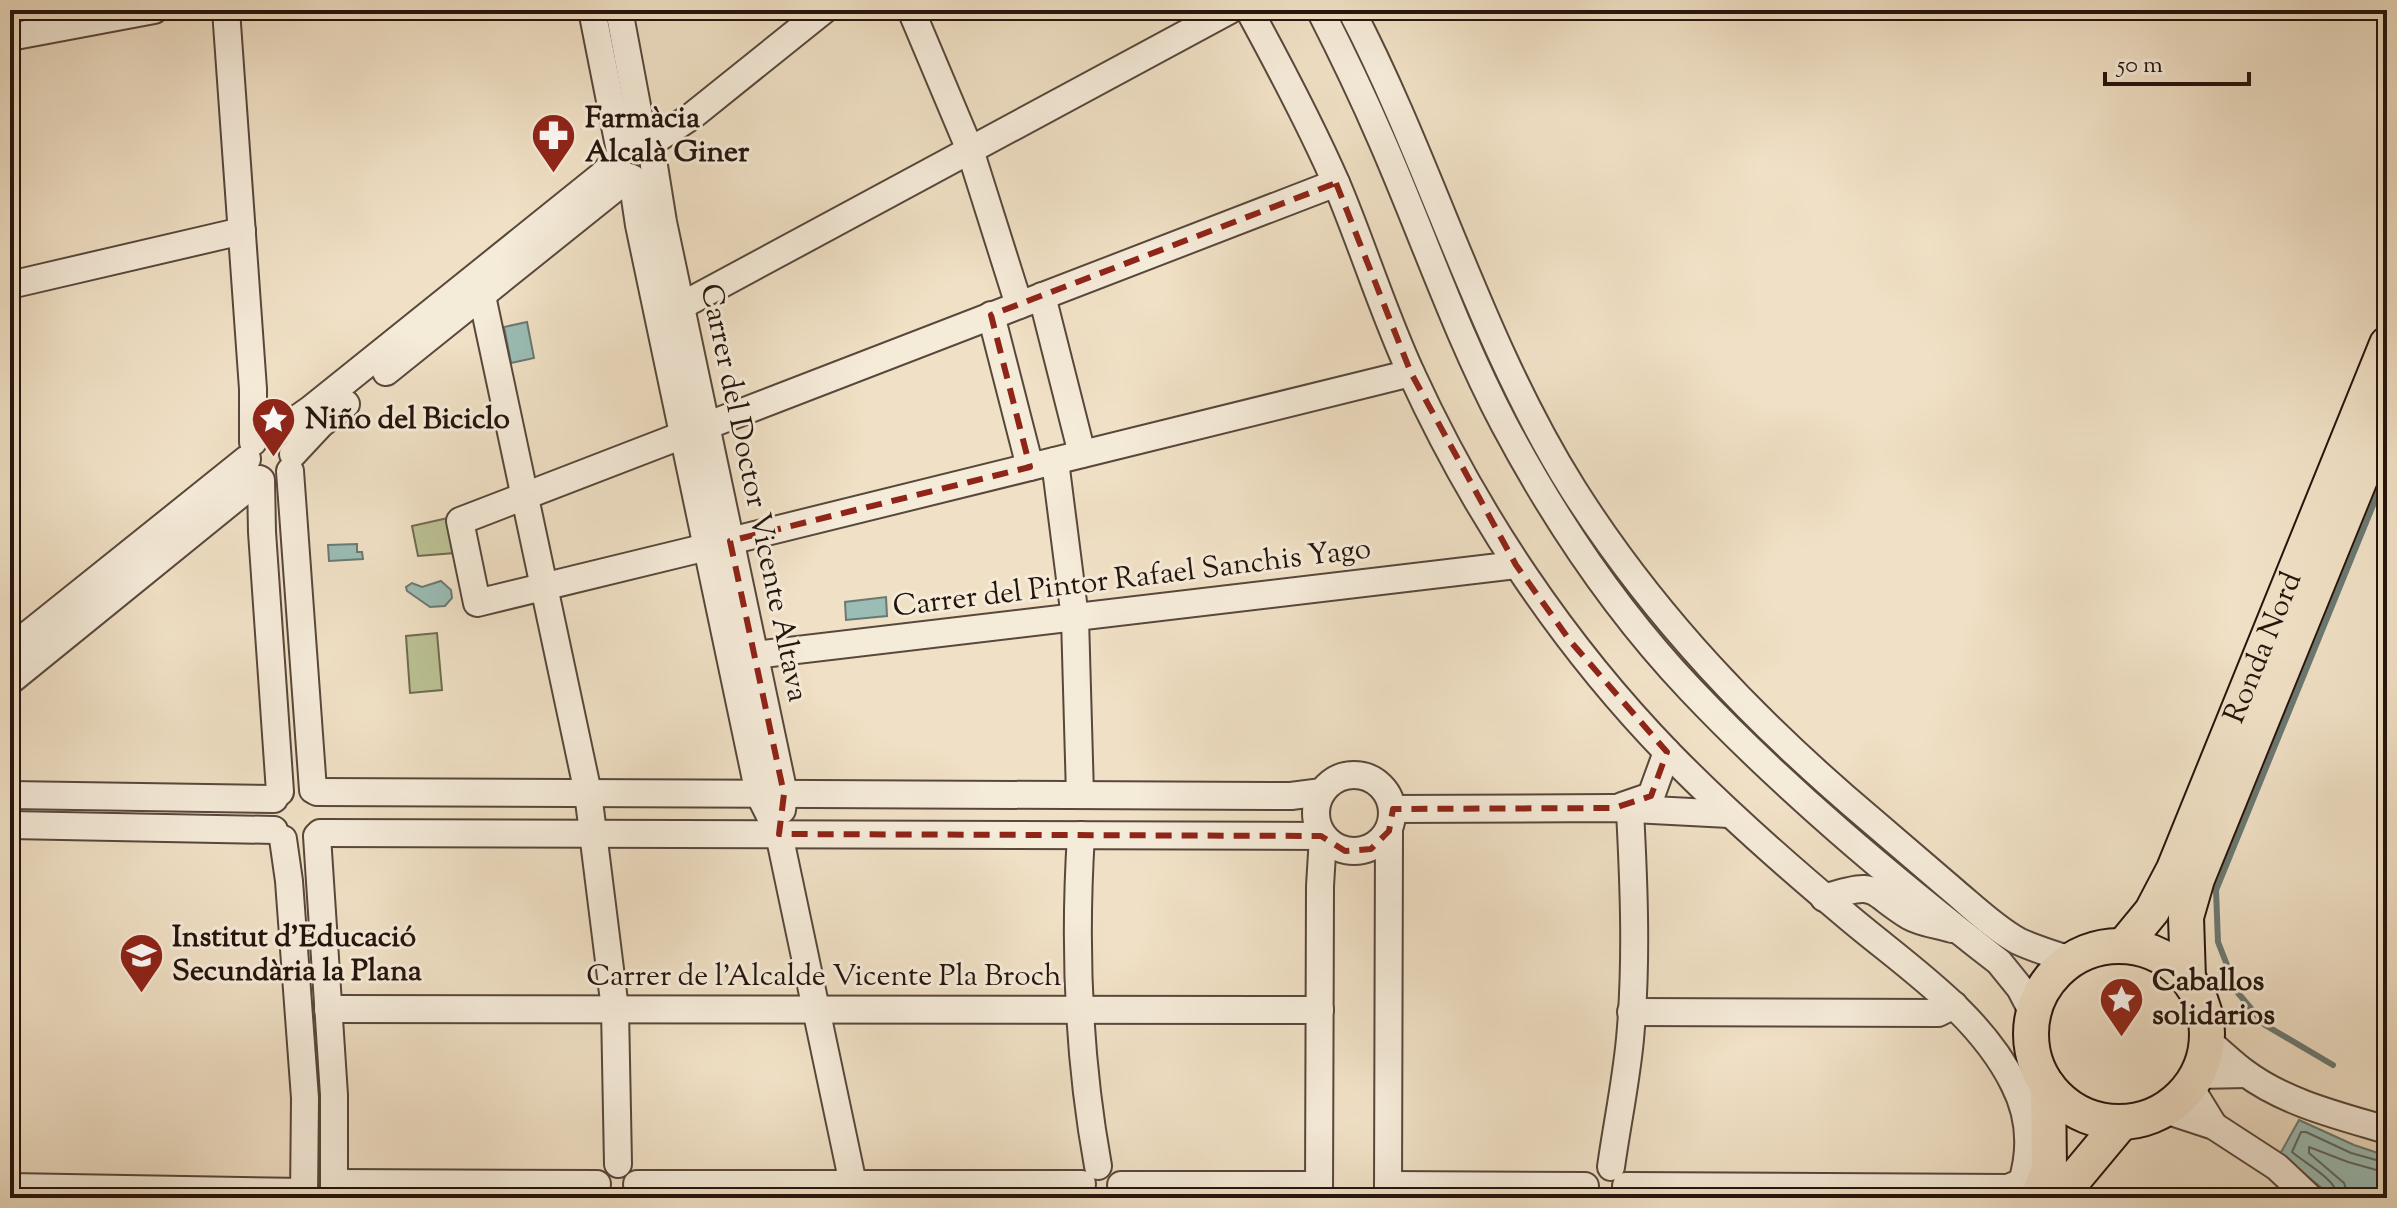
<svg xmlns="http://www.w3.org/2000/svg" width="2397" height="1208" font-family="'Sorts Mill Goudy',serif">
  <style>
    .green { fill: #bbc294; stroke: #706b50; stroke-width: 2 }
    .water { fill: #9abdb5; stroke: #6b7972; stroke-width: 2 }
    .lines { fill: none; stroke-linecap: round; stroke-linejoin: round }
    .shore { stroke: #606861; stroke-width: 2 }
    .stream { stroke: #6b7972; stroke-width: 6 }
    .minor-casing { stroke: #58473b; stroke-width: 30 }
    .major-casing { stroke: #25140d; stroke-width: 38 }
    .minor { stroke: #f5ebd9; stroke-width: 26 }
    .major { stroke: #f0e0c5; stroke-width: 34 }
    .marked { fill: none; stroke: #8f2418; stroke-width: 6; stroke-dasharray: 16 10; stroke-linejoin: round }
    .labels { text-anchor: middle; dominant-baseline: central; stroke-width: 6; stroke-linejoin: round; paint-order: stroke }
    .poi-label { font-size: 30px; font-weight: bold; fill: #25140d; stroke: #f5ebd9; text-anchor: start }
    .street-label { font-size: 30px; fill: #25140d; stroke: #f5ebd9 }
  </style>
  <rect width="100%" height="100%" fill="#f0e0c5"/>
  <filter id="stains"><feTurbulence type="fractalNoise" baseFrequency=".0025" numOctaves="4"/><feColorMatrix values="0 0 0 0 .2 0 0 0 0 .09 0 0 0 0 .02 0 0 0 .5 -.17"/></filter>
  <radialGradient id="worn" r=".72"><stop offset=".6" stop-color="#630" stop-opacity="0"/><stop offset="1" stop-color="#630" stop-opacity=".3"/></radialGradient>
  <!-- green -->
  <g class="green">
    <polygon points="448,518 455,553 418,556 412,526"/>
    <polygon points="437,633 442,690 410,693 406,636"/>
  </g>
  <!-- water -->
  <g class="water">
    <polygon points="527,322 534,358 511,363 504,327"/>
    <polygon points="357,544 357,552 362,552 363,559 329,561 328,545"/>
    <polygon points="441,581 451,590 452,598 445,606 430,607 407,591 406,587 412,583 422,587"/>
    <polygon points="886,597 887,616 846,620 845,602"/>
    <polygon points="2299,1120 2354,1145 2387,1156 2387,1198 2334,1198 2280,1154"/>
  </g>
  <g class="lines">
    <!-- shore -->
    <g class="shore">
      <path d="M2339,1198C2336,1179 2306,1164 2292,1152L2301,1132H2306L2351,1153L2387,1163"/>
      <polyline points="2349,1198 2344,1183 2309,1153 2309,1147 2348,1162 2387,1173"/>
    </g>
    <!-- stream -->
    <polyline class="stream" points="2333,1065 2265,1025 2238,993 2218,942 2216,890 2387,471"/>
    <defs>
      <g id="minor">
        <polyline points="226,10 253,389 253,442"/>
        <polyline points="592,10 620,151"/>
        <polyline points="619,10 644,143"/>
        <polyline points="911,10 970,150 1019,305"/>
        <path d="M1249,10C1280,67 1311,125 1337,185C1363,247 1383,312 1411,373C1475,513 1563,645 1670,755C1726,812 1786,865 1847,916C1906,966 1979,1013 2014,1084C2030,1115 2032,1149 2022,1182L2008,1188L1626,1186"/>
        <path d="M1320,10C1342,53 1363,97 1382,141C1423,235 1456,333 1504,424C1554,518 1617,612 1691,690C1785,789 1891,878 1999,962L2020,988L2032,1011"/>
        <path d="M1351,10C1432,165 1480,341 1573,489C1654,617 1756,723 1871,820C1899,844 1927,868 1955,892C1975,909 1996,929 2018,941C2035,949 2053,954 2070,960"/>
        <polyline points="10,37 154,10"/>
        <polyline points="648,145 692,116 824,10"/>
        <polyline points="654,166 663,222 784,794 782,810"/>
        <polyline points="632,178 639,225 759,794 779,834 856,1198"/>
        <polyline points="10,285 242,231"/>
        <polyline points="482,296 588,793 615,1009 618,1164"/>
        <polyline points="1042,296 1082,454"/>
        <polyline points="681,306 1230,10"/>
        <polyline points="991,315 1030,467"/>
        <polyline points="386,372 629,177"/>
        <polyline points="706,426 1336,183"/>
        <polyline points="274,435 311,409 601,176 618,159"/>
        <polyline points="683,435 460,521 477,603 707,547"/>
        <polyline points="293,454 321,424 346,404"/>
        <polyline points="1055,461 1075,618 1080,795"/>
        <polyline points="290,471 313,790"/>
        <polyline points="261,480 262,532 280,792"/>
        <polyline points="730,541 1411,373"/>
        <polyline points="10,649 247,459"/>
        <polyline points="754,655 1516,565"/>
        <polyline points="10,681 259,479"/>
        <circle cx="1354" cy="813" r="38"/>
        <polyline points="317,792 1291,796 1322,792"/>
        <polyline points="10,795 274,799"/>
        <polyline points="1622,806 1651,796 1667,752"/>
        <polyline points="1393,809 1614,808 1729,814"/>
        <polyline points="10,825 274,830"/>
        <polyline points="320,833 1323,836"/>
        <path d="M1081,835C1074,946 1078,1056 1098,1166"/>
        <polyline points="317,836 334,1095 334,1198"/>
        <polyline points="283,839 289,881 305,1098 304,1198"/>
        <path d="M1824,898C1879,880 1867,890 1909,916C1921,923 1939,925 1952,929"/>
        <polyline points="328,1009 1320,1010"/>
        <polyline points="1631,1012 1938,1013 1954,1005"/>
        <path d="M2207,1040C2219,1051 2231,1062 2244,1072C2285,1103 2340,1116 2387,1130"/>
        <polyline points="2198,1075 2246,1074"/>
        <polyline points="2190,1087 2214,1126"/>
        <polyline points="2165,1110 2214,1126 2277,1167 2310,1198"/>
        <path d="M1611,1167C1617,1124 1626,1082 1630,1039C1637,963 1634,887 1630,811"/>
        <polyline points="334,1183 597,1184"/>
        <polyline points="637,1184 1082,1184"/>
        <polyline points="1121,1185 1319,1185"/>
        <polyline points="1388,1185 1585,1186"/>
        <polyline points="10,1187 305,1192"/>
        <polyline points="1319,1198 1320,886 1323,837"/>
        <polyline points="1388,1198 1389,831"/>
      </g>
      <g id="major">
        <path id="s1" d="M2124,945L2152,911L2174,869L2387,344"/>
        <circle cx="2119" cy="1034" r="88"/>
        <polyline points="2188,979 2186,917 2197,879 2387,413"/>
        <polyline points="2038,1198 2049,1168 2048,1086"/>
        <polyline points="2067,1198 2075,1178 2120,1124"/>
      </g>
    </defs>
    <!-- minor casing -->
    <use href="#minor" class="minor-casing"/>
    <!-- major casing -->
    <use href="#major" class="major-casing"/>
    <!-- minor -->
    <use href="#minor" class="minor"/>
    <!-- major -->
    <use href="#major" class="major"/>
  </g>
  <!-- marked area -->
  <path class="marked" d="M1336,183L1411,373L1516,565L1571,642L1667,752L1651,796L1614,808L1393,809L1389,831L1371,849L1345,851L1321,836L779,834L784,794L730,541L1030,467L991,315Z"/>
  <!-- icons -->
  <defs>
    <symbol id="pharmacy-pin" viewBox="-11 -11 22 30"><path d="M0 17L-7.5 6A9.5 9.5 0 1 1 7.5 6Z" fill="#8f2418" stroke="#f5ebd9"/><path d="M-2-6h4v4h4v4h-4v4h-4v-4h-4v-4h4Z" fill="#fff"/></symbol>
    <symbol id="sight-pin" viewBox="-11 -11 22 30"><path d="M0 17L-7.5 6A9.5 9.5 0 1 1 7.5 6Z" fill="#8f2418" stroke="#f5ebd9"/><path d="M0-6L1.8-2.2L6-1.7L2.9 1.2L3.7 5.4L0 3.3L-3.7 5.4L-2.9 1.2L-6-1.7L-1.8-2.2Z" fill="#fff"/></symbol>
    <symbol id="school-pin" viewBox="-11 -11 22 30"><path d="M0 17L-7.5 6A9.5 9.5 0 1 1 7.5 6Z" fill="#8f2418" stroke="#f5ebd9"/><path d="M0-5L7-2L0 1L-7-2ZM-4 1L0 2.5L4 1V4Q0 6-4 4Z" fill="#fff"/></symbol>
  </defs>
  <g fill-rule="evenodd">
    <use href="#pharmacy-pin" x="528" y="110" width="51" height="69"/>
    <use href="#sight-pin" x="248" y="394" width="51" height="69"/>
    <use href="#school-pin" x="116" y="930" width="51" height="69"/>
    <use href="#sight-pin" x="2096" y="974" width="51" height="69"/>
  </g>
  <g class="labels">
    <!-- poi labels -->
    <g class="poi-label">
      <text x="585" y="119">Farmàcia<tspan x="585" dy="34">Alcalà Giner</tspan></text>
      <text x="305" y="420">Niño del Biciclo</text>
      <text x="172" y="938">Institut d'Educació<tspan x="172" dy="34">Secundària la Plana</tspan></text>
      <text x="2152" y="982">Caballos<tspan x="2152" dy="34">solidarios</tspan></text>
    </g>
    <!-- street labels -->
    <g class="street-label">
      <text transform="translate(753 493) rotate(78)">Carrer del Doctor Vicente Altava</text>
      <text transform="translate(1132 579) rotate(-7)">Carrer del Pintor Rafael Sanchis Yago</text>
      <text stroke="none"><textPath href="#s1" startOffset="330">Ronda Nord</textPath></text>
      <text x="824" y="977">Carrer de l'Alcalde Vicente Pla Broch</text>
    </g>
  </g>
  <!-- margin -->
  <rect width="2397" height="1208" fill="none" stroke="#f0e0c5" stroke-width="40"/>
  <rect x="12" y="12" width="2373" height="1184" fill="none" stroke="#25140d" stroke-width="4"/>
  <rect x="20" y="20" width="2357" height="1168" fill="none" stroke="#25140d" stroke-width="2"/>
  <!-- scale -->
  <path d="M2105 72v12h144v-12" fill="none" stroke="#25140d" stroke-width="4"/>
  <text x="2117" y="72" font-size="24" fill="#25140d" stroke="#f5ebd9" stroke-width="6" paint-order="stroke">50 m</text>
  <rect width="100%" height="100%" filter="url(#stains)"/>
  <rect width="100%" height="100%" fill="url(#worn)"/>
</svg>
